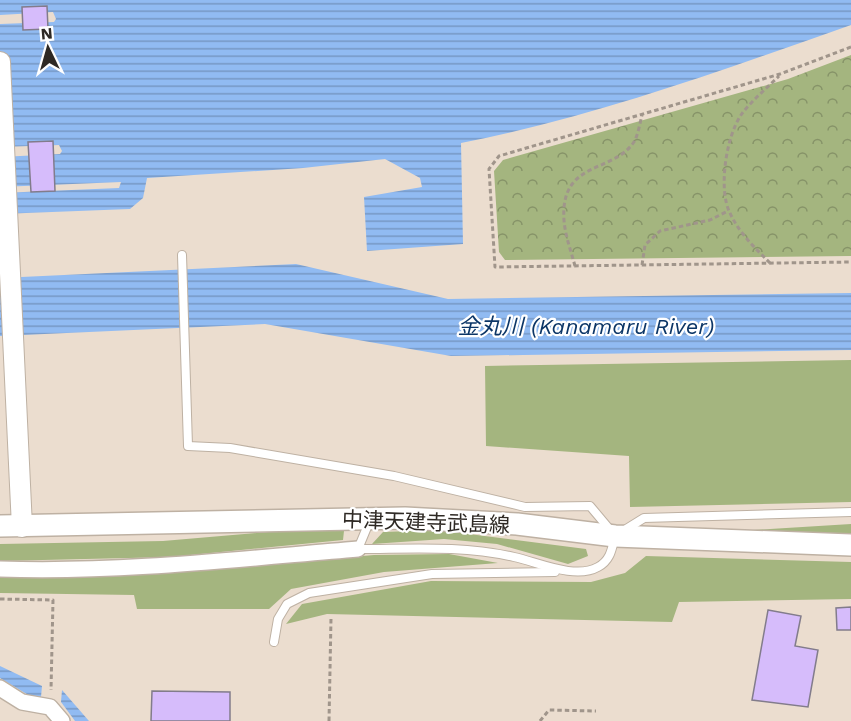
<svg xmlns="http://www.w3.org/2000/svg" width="851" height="721" font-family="'Work Sans','Noto Sans JP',sans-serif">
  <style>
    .green { fill: #a4b57f }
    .forest { fill: url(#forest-crowns) }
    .water { fill: url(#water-rules) }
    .building { fill: #d6bcfb; stroke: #827c8b; stroke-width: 1.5 }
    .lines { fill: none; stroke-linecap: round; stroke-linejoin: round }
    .service-casing { stroke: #beb1a3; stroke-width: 10 }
    .minor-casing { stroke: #beb1a3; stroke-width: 18 }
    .tertiary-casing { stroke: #beb1a3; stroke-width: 22 }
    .secondary-casing { stroke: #beb1a3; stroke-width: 24 }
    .path { stroke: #a0958b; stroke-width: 3; stroke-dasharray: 4.5 3; stroke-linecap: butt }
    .service { stroke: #fff; stroke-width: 8 }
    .minor { stroke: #fff; stroke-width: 15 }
    .tertiary { stroke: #fff; stroke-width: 20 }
    .secondary { stroke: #fff; stroke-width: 21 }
    .labels { text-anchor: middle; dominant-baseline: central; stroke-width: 4.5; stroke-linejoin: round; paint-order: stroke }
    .street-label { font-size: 21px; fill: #2e2924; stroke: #fff }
    .water-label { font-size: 22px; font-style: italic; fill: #0c3667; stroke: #fff }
  </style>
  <defs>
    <pattern id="forest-crowns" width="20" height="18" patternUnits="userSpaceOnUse" patternTransform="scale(1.5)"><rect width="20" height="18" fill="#a4b57f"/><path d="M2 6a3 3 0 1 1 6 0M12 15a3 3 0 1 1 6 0" fill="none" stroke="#869368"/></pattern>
    <pattern id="water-rules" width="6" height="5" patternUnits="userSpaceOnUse" patternTransform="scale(1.5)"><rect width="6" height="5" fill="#91bbf2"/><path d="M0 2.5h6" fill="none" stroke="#7798c4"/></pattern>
  </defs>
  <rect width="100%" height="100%" fill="#ebddcf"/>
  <!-- green -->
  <g class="green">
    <polygon points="851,360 851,502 630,507 629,456 486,446 485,366"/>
    <polygon points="851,524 851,536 753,530"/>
    <polygon points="438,530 586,549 588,556 568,564 497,544 444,539 372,544 383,532"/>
    <polygon points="280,531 344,531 343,540 171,557 0,561 0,544 163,541"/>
    <polygon points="449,554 498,563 384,572 291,589 269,609 137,609 134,595 0,593 0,575 181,572 374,555"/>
    <polygon points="646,556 851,562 851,599 679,602 672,622 327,614 286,624 302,604 431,581 591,582 625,573"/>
  </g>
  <!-- forest -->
  <polygon class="forest" points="851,55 851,256 505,260 499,252 494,171 503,160 788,79"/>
  <!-- water -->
  <g class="water">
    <path d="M0,0H851V25C723,70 595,117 461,143L463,244L367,251L364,197L422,187L420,178L385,159L303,168L147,178L143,198L130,209L0,214V193L119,188L121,182L0,187V157L60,154L62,151L59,145L0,147V24L54,22L56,19L53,12L0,15Z"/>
    <polygon points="296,264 448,299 851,293 851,350 451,356 265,324 0,336 0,278"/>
    <polygon points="0,666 42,686 41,697 30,696 0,678"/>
    <polygon points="62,690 89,721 75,721 61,702"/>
  </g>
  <!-- building -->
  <g class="building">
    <polygon points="47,6 48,29 23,30 22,7"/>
    <polygon points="53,141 55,191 31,192 28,142"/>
    <polygon points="851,607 851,630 837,630 836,608"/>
    <polygon points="768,610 801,616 795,646 818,650 808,707 752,700"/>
    <polygon points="152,691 230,692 230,721 151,721"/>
  </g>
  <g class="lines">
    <defs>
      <g id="service">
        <polyline points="182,255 188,446 230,448 394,476 525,507 590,506 611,531"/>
        <path d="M370,520L358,549C410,549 462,545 514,557C538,562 575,580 598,567C611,560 612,548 615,536L644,518L851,512"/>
        <polyline points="274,642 278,619 287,604 309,593 432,574 555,572"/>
      </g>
      <g id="minor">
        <path d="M0,569C119,573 239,559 358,549"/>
        <polyline points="0,688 22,702 50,707 62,721"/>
      </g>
      <polyline id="tertiary" points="0,62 22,527"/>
      <polyline id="secondary" points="0,526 405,518 517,524 615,536 851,545"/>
    </defs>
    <!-- service casing -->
    <use href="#service" class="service-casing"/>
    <!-- minor casing -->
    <use href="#minor" class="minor-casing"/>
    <!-- tertiary casing -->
    <use href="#tertiary" class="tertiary-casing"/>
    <!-- secondary casing -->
    <use href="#secondary" class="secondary-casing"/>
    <!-- path -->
    <g class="path">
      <polyline points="851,47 780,74 499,156 489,169 495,267 851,262"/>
      <path d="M770,263C755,248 739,233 730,213C718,190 726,137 741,115C751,101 767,88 779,76"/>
      <polyline points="642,265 645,245 660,231 710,220 728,211"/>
      <path d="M575,266C571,251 565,235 564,220C560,160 612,174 634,142C638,135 640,123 642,115"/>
      <polyline points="0,599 53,600 51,690"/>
      <polyline points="329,721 331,618"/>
      <polyline points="540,721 549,710 596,711"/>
    </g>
    <!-- service -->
    <use href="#service" class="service"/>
    <!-- minor -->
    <use href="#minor" class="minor"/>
    <!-- tertiary -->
    <use href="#tertiary" class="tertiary"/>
    <!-- secondary -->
    <use href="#secondary" class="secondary"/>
  </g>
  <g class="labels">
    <!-- street labels -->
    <g class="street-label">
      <text transform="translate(426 522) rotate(2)">中津天建寺武島線</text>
    </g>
    <!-- water labels -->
    <g class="water-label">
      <text x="586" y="326">金丸川 (Kanamaru River)</text>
    </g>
  </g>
  <!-- north arrow -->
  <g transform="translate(48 48) rotate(355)" stroke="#ffffff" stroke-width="4.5" paint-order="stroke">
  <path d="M0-4.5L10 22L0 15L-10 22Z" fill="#2e2924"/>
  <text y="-9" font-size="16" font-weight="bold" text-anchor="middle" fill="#2e2924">N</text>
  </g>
</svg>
